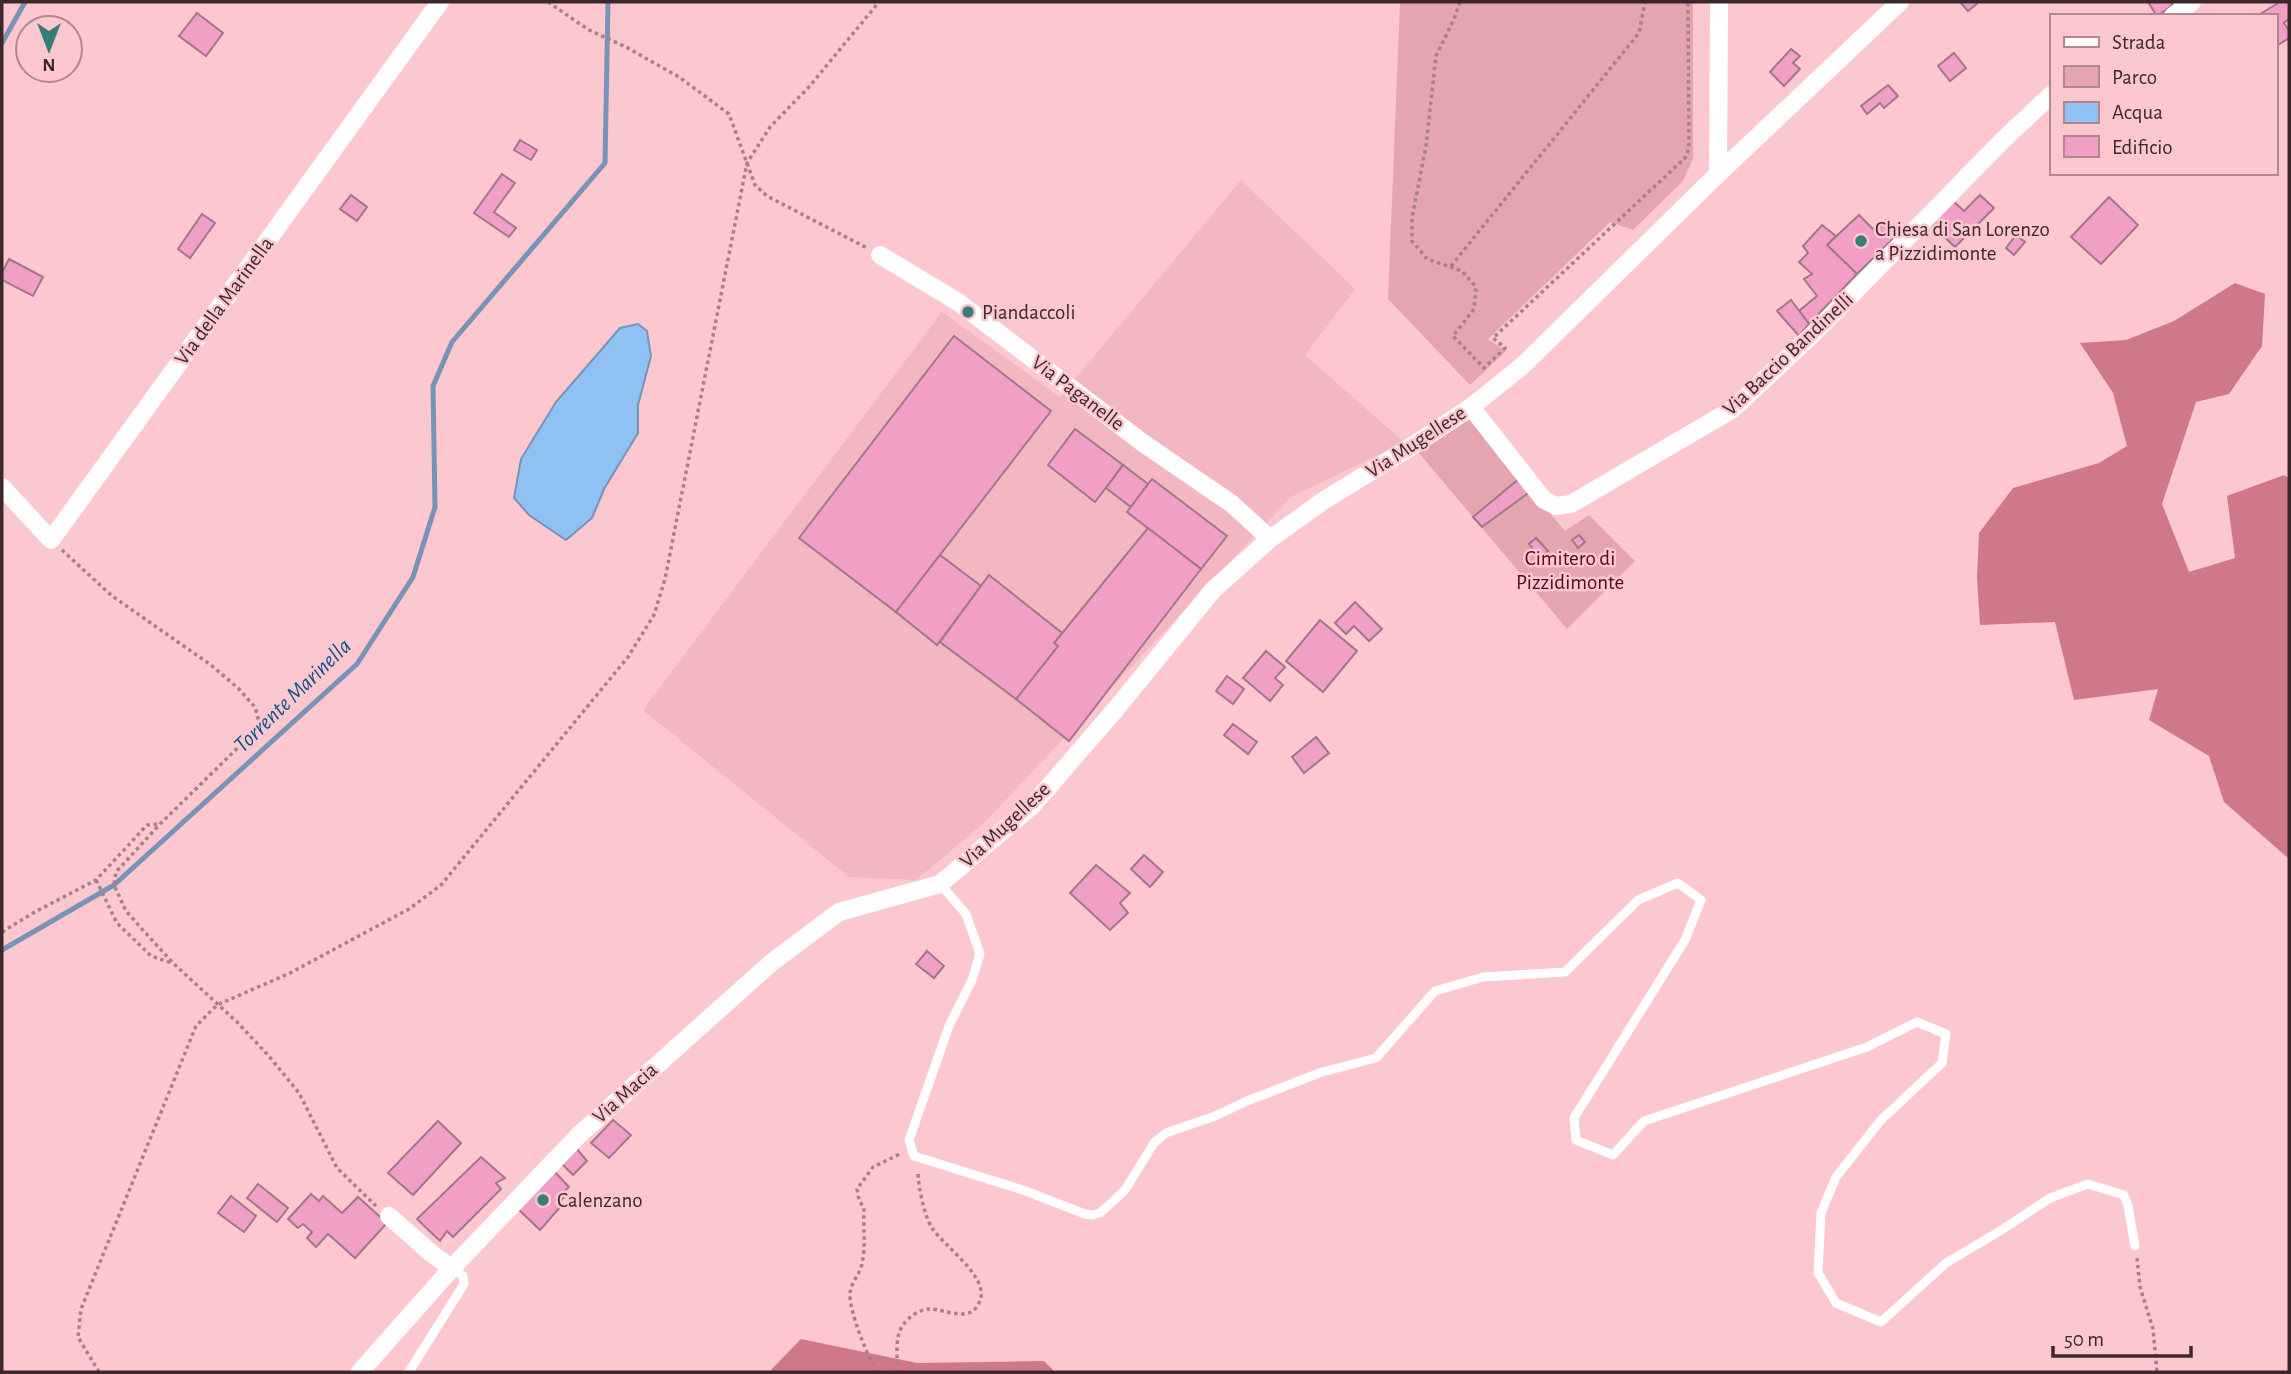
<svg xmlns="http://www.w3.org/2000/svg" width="2291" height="1374" font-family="'Alegreya Sans',sans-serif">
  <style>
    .built { fill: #f2b7c0 }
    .green { fill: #e5a5ae }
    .forest { fill: #cf7888 }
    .water { fill: #90c1f3; stroke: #7793b7; stroke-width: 2 }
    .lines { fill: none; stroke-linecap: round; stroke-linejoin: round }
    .stream { stroke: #7793b7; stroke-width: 5 }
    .building { fill: #f19fc7; stroke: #a2778b; stroke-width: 2 }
    .path { stroke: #a78187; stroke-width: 3.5; stroke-dasharray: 3.5 3.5; stroke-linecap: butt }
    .service { stroke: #fff; stroke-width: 9 }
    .minor { stroke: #fff; stroke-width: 18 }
    .poi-dot { fill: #367e79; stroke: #fcc7cf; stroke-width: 2.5 }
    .labels { text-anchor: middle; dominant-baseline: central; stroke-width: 5; stroke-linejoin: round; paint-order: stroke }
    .poi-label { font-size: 21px; fill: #3c282b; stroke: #fcc7cf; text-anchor: start }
    .street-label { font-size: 21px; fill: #3c282b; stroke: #fcc7cf }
    .park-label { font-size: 21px; fill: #570621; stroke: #fcc7cf }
    .water-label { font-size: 23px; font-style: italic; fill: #0b5289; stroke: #fcc7cf }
  </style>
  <rect width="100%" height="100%" fill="#fcc7cf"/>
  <!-- built -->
  <polygon class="built" points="1241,180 1355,289 1305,355 1404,442 1291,497 984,823 916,880 849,877 643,710 942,312 1060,397"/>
  <!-- green -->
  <g class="green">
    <polygon points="1400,2 1693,2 1693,159 1683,181 1633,230 1610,222 1488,339 1506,351 1470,385 1388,299"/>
    <polygon points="1470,419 1565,531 1589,515 1635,561 1567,629 1419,453"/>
  </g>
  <!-- forest -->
  <g class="forest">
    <polygon points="2235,283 2265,294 2262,346 2229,394 2196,402 2162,504 2189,572 2235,558 2227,496 2284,475 2289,478 2289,859 2224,802 2209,756 2149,720 2158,689 2074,700 2055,622 1980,625 1977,578 1979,533 2013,488 2099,463 2127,446 2113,393 2080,343 2126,340 2174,321"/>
    <polygon points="801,1339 917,1363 1044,1361 1055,1372 769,1372"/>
  </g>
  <!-- water -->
  <polygon class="water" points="638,324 647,331 651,356 638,405 638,433 604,489 592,518 566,540 529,515 514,498 521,459 556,402 620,328"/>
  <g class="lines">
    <!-- stream -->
    <g class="stream">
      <polyline points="2,43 25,2"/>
      <polyline points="2,950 114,885 357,664 413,577 435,507 433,386 452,342 605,163 608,2"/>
    </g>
  </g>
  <!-- building -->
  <g class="building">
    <polygon points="1960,2 1979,2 1968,11"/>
    <polygon points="2148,2 2170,2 2173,5 2157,16"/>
    <polygon points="2280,2 2289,2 2289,19 2284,23 2289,31 2289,38 2275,47 2275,16 2257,16"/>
    <polygon points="197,13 223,33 206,56 179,36"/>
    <polygon points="1791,49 1800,56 1793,63 1800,69 1784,86 1770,72"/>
    <polygon points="1954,53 1966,68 1950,81 1938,66"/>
    <polygon points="1888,85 1898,96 1884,108 1880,103 1867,114 1861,106"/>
    <polygon points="520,140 537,150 531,160 514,150"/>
    <polygon points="502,174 515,183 494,212 516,228 509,237 474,213"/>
    <polygon points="351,195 367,207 357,221 340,209"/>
    <polygon points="1980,195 1994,208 1955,247 1930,223 1952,200 1964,211"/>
    <polygon points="2109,197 2138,225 2101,264 2071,237"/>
    <polygon points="202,214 215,223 190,258 178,249"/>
    <polygon points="1859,215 1875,231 1886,220 1899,233 1857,274 1827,245"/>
    <polygon points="1822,225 1836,236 1827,245 1857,274 1809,324 1799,311 1817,296 1804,279 1812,274 1799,262 1808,253 1803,246"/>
    <polygon points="2016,235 2025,242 2014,255 2006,248"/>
    <polygon points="9,259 43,277 33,296 2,280 2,273"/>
    <polygon points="1791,300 1809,324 1799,336 1777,311"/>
    <polygon points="954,336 1051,411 896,612 799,538"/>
    <polygon points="1075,429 1123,465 1095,502 1048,465"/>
    <polygon points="1123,465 1148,484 1131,507 1106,488"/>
    <polygon points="1520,478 1531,491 1482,527 1473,517"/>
    <polygon points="1152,479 1227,536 1201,569 1127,512"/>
    <polygon points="1148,528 1201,569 1069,741 1016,699 1058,646 1054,643"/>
    <polygon points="1579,535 1585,542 1578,548 1572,540"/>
    <polygon points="1536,538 1548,551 1540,558 1529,544"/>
    <polygon points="940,555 981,586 937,645 896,612"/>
    <polygon points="989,575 1062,633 1054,643 1058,646 1016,699 940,642"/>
    <polygon points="1355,602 1382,629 1369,641 1354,626 1346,634 1335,623"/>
    <polygon points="1320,620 1357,651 1323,692 1286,661"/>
    <polygon points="1266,651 1285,667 1275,678 1283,685 1270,701 1243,678"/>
    <polygon points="1227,676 1244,689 1233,704 1216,691"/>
    <polygon points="1233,724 1257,742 1248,754 1224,735"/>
    <polygon points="1316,737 1329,753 1304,773 1292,757"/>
    <polygon points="1144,855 1163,872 1150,887 1131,869"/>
    <polygon points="1096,865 1130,893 1120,903 1128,913 1110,930 1070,893"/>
    <polygon points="927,951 944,966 934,978 916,964"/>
    <polygon points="613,1120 631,1135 609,1158 591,1143"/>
    <polygon points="438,1121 461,1143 413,1195 388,1173"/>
    <polygon points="576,1148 587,1161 573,1175 561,1163"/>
    <polygon points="481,1157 505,1178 496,1183 501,1189 453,1237 447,1231 440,1241 417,1219"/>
    <polygon points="553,1170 569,1187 561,1194 564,1197 560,1202 562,1205 540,1230 517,1208"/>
    <polygon points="258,1184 288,1208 277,1222 247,1198"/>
    <polygon points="311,1194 319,1201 323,1196 342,1213 358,1197 387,1223 355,1258 328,1234 316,1247 307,1238 312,1232 303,1224 298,1228 288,1219"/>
    <polygon points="231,1196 256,1216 244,1232 218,1213"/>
  </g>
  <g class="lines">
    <!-- path -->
    <g class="path">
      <polyline points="548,2 589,30 626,47 679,77 729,114 755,185 767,196 867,248"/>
      <polyline points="1460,2 1454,19 1436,56 1426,146 1412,218 1412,241 1427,259 1462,271 1476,287 1474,309 1453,336 1484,368 1505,348 1493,338 1687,156 1689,144 1688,2"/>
      <polyline points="1451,266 1639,33 1645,2"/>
      <polyline points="62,550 112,596 211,665 239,689 255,707 260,726 160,824 116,872 114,885 126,911 141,928 173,963 237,1022 268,1055 299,1093 337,1168 376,1206"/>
      <polyline points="96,880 117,923 151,956 172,963"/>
      <polyline points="2,932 33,913 96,880 147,825 158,824"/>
      <polyline points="2137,1258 2140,1287 2153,1329 2157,1372"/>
      <polyline points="99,1372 78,1337 81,1309 196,1026 217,1005 290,973 409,909 441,885 628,657 654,615 665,579 747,163 770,127 809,87 879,2"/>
      <path d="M877,1372C868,1358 849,1311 850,1294C851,1282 860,1274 862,1264C866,1247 863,1226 864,1208L859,1200L857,1189L873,1167L902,1153"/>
      <path d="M897,1372C898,1358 894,1337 903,1325C909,1316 921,1309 930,1309C946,1309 974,1326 981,1297C985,1274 944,1246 932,1228C924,1215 918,1186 918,1171"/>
    </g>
    <!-- service -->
    <g class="service">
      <polyline points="940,884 966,914 980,954 972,980 949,1026 909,1140 914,1156 1023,1190 1085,1214 1092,1215 1100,1213 1125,1190 1154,1143 1166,1133 1215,1116 1247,1101 1322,1072 1376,1058 1435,991 1483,977 1565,972 1638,900 1678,883 1701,900 1685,940 1574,1118 1576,1140 1613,1155 1644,1121 1867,1047 1917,1022 1946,1034 1942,1063 1881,1120 1836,1177 1821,1213 1818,1273 1836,1303 1881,1322 1946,1263 2000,1231 2050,1198 2088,1184 2124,1195 2128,1206 2135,1246"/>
      <polyline points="409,1372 464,1284 463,1276 452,1268"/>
    </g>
    <!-- minor -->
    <g class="minor">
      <polyline points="2173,16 2192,2"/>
      <polyline points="1718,174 1719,2"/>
      <polyline points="880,255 958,302 1143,443 1232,504 1270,539"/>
      <polyline points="1471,407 1544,500 1556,506 1571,504 1733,409 1813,334 2004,139 2051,95"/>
      <polyline points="2,487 51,540 440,2"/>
      <polyline points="389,1216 432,1254 452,1268"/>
      <polyline points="360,1372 452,1268 580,1134 771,963 839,912 940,884 1032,806 1115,710 1213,590 1270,539 1323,501 1409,448 1471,407 1521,367 1718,174 1900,2"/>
    </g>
  </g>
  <!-- markers -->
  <g class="poi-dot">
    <circle cx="1861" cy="241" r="7"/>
    <circle cx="968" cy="312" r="7"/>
    <circle cx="543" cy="1200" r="7"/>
  </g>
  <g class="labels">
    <!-- poi labels -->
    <g class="poi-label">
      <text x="1875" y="229">Chiesa di San Lorenzo<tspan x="1875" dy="24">a Pizzidimonte</tspan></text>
      <text x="982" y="312">Piandaccoli</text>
      <text x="557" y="1200">Calenzano</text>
    </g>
    <!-- street labels -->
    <g class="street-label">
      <text transform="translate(224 301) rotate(-54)">Via della Marinella</text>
      <text transform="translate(1788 354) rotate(-43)">Via Baccio Bandinelli</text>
      <text transform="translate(1078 393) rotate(37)">Via Paganelle</text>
      <text transform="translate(1416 442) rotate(-33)">Via Mugellese</text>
      <text transform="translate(1005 825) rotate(-43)">Via Mugellese</text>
      <text transform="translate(625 1093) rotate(-42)">Via Macia</text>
    </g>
    <!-- park labels -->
    <g class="park-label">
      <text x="1570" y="558">Cimitero di<tspan x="1570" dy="24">Pizzidimonte</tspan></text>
    </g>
    <!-- water labels -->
    <g class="water-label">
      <text transform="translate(293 696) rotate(-44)">Torrente Marinella</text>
    </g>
  </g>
  <!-- border -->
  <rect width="2291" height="1374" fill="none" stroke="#3c282b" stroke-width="7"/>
  <!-- legend -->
  <rect x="2050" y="14" width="228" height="161" fill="#fcc7cf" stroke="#af878d" stroke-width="2"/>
  <rect x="2064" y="37" width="35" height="10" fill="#ffffff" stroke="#af878d" stroke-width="2"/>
  <text x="2112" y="49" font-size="21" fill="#3c282b">Strada</text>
  <rect x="2064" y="66" width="35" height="21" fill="#e5a5ae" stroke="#af878d" stroke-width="2"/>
  <text x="2112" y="84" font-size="21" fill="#3c282b">Parco</text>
  <rect x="2064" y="102" width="35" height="21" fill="#90c1f3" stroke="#af878d" stroke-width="2"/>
  <text x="2112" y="119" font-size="21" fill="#3c282b">Acqua</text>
  <rect x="2064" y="136" width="35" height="21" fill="#f19fc7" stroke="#af878d" stroke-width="2"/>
  <text x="2112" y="154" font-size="21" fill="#3c282b">Edificio</text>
  <!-- north arrow -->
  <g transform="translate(49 49) rotate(180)"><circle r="33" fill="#fcc7cf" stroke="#af878d" stroke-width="2"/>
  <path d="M0-5L12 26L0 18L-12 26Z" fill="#367e79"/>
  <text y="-10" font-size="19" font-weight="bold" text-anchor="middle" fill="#3c282b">N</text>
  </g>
  <!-- scale -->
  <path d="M2053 1346v10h138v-10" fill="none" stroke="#3c282b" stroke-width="3.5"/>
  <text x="2064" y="1346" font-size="21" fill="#3c282b" stroke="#fcc7cf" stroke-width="5" paint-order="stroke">50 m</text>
</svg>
